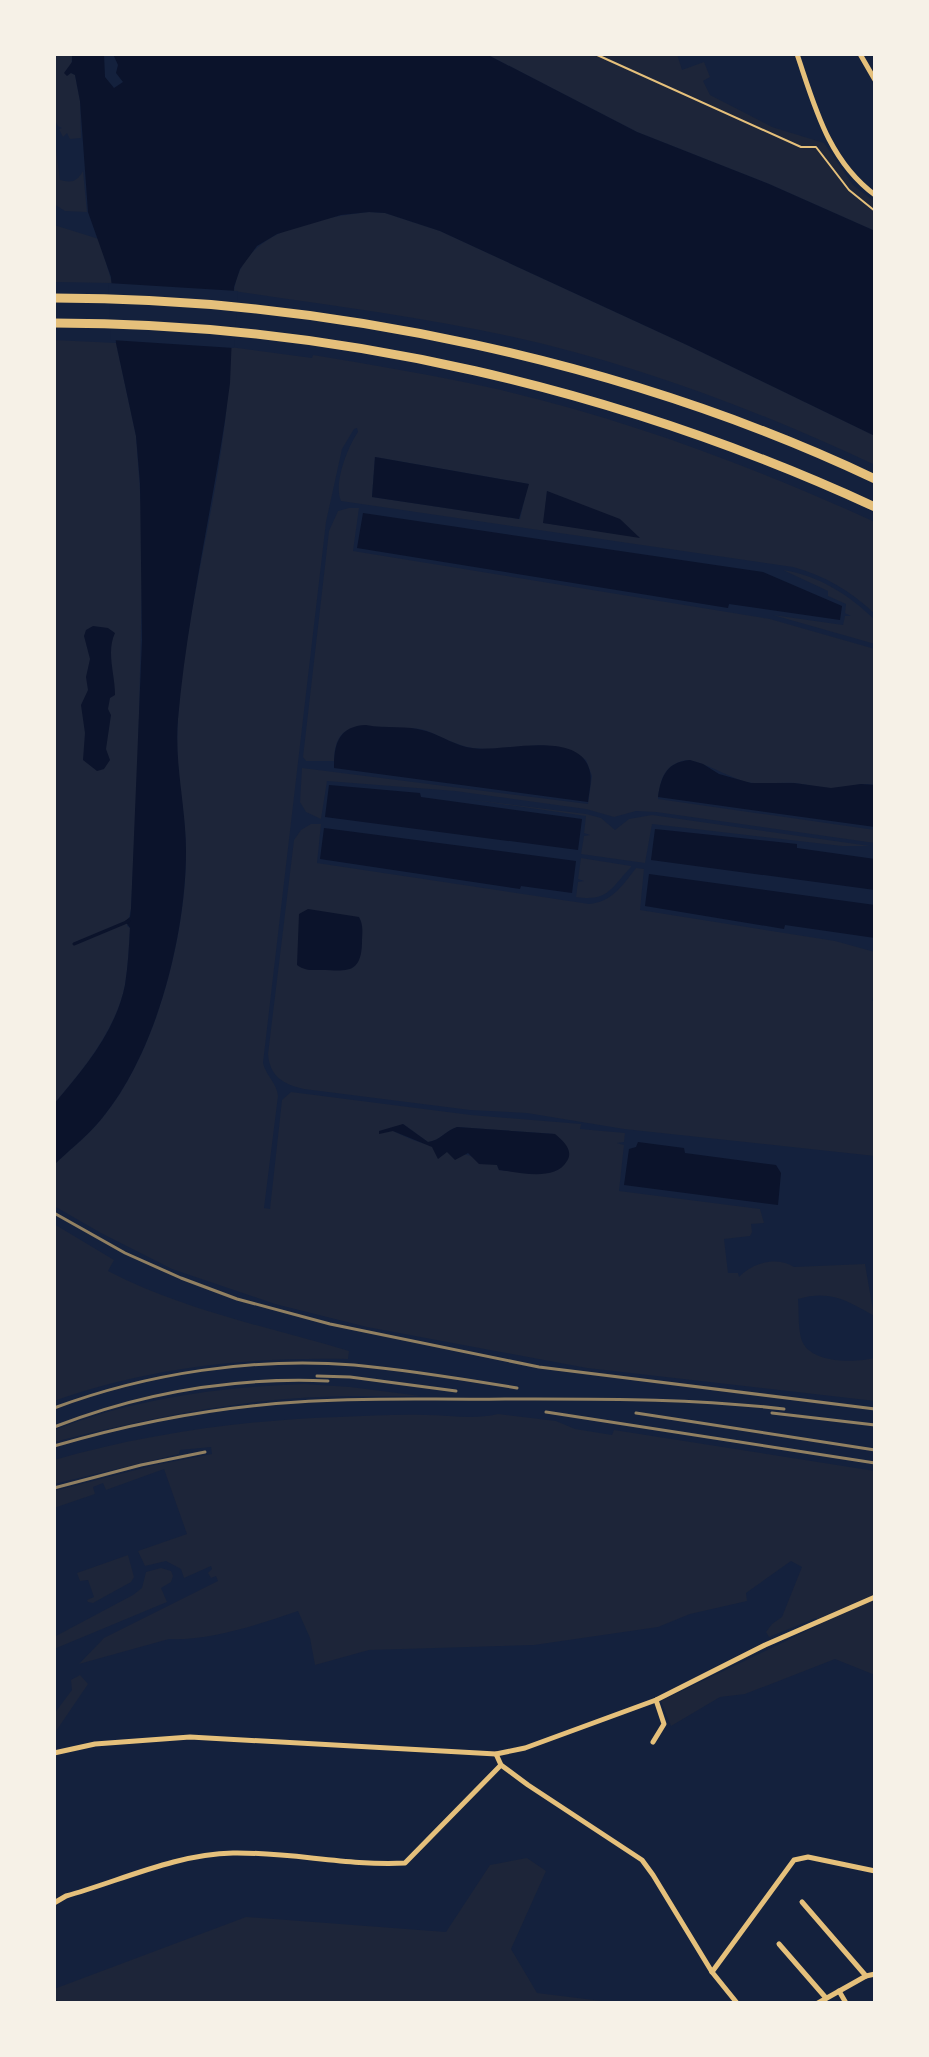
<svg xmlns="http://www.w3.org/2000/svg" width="929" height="2057" font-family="'Roboto Condensed',sans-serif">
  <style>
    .green { fill: #1d2539; fill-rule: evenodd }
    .water { fill: #0b132b }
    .pier { fill: #14213d }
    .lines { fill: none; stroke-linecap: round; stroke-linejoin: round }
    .stream { stroke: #0b132b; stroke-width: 3 }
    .path { stroke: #e5c07b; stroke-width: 2 }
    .minor { stroke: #e5c07b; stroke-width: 5 }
    .motorway { stroke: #e5c07b; stroke-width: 9 }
    .rail { stroke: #918062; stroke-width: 3 }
  </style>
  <rect width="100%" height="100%" fill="#14213d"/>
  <!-- green -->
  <g class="green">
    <polygon points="54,54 72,54 71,73 75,75 80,101 81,138 70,139 67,133 63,137 59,129 62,128 58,126 54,119"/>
    <polygon points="486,54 677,54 682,70 704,62 710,77 703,81 710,95 772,127 824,143 853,185 875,202 875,231 769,184 637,132"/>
    <path d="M54,134L60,180C71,183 77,182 83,171L87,212L65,211L54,204Z"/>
    <path d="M369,212L385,213L440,231L687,345L875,436V465C758,410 636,364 509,336C418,316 326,305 234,291C242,229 319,218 369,212Z"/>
    <polygon points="54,225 99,239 112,283 54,282"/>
    <path d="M54,340L116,343L136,436L143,531L138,766L131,909L127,926L130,928C129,947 128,966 125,985C116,1030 83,1070 54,1104Z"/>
    <path d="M230,347L312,358L313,355C373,365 433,375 492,388C624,418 752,466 875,522V614C852,592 824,575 793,567L341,501C333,484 348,446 358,432L357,428L354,429L342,449L326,522L263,1063C266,1076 277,1083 278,1096L264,1208L270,1209L282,1100L291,1092L471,1115L581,1124L580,1129L625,1133L624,1142L617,1143L624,1145L619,1191L760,1209L764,1223L751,1224L752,1232L750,1236L724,1239L728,1273H738L739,1277C752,1263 776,1256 794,1267L865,1264L874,1316C846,1300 830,1290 798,1299C799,1311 798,1326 801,1338C808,1364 854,1363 875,1358V1401L587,1368L367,1327L275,1304L172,1269L101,1233L54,1206V1165C68,1151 85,1138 98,1123C155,1058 186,937 186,852C186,823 180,795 178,767C176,739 178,711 181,683C194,571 229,461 230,347ZM375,457L528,484L520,519L372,497ZM547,491L639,537L544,523ZM403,1124L428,1142C441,1140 445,1131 457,1127L555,1134L542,1174L499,1170L497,1165C461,1150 430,1150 393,1131Z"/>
    <path d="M349,508H359L353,551L770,619L875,649V785C862,782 851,787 838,788C824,789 810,785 795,783C779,782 762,785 746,782C729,778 695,756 682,761C663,767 660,781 658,799L875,830V843L656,812L636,811L614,817L586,809L455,791L327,781L321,819L306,812L300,802L302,768L588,804L592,776L586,760C547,732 515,754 473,748C457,746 442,737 427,731C413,726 399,730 384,728C356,726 335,723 334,761H306L303,757L329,531L338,511Z"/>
    <path d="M783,570C820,576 849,595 875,620V644L773,615L843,625L845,616H851L845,613L846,604L828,596V591Z"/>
    <polygon points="467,799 586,814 601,818 615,830 629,819 652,815 870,846 842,846 652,824 645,863 581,854 584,836 590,835 584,833 586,816"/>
    <path d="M311,824H321L317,863L589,904C612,902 623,885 636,868L644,869L640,910L835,941L875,952V991L872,1001L875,1000V1156L624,1129L527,1113L470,1110L304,1089C283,1084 270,1077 268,1054L294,840L301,830Z"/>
    <path d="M581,858L631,866V867C611,888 608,902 576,897L578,882L584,881L578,879Z"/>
    <path d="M54,1224L114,1260L108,1271C183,1310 268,1327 349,1351L348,1359C248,1357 149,1367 54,1401Z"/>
    <path d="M304,1384L350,1387L421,1396C376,1396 330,1395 285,1399C206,1406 130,1423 54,1442V1430C136,1398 219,1387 304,1384Z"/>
    <path d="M498,1414L556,1421L575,1429L612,1435L614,1430L875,1471V1675L835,1659L745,1694L720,1697L671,1726L661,1701L819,1625L816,1618L769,1637L766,1632L772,1624L782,1617L802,1567L791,1561L746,1593L747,1601L690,1614L658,1627L534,1645L369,1650L315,1665L310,1638L298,1611C260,1624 210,1641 169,1639L79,1664L104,1638L218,1581L216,1576L211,1578L208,1573L212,1569L211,1566L184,1578L181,1569L166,1561L145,1566L138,1551L187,1534L164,1469L106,1490L103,1483L93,1487L95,1494L54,1508V1491L155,1465L212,1454L211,1447L180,1450L179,1454L54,1484V1460C145,1434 244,1420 339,1417C368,1416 397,1414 425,1415C451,1415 473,1420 498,1414Z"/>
    <polygon points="128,1555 134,1577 131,1582 93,1603 88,1602 87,1600 94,1597 88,1580 80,1581 77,1573"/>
    <polygon points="161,1568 171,1571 173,1576 171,1582 161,1588 167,1602 54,1649 54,1637 133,1595 142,1588 146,1572"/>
    <polygon points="80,1675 88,1684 54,1734 54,1714 72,1690 71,1680"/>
    <polygon points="527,1858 546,1871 511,1949 537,1993 618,2003 54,2003 54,1989 246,1917 446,1932 490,1865"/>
  </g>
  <!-- water -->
  <g class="water">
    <path d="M72,54H104L105,77L114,88L123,82L116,73L118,65L113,54H486L637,132L769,184L875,231V436L687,345L440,231L385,213L369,212L341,215L277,234L257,246L240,269L234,287L230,383L225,420C210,519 187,618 178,719C174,763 186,807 186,851C186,937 155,1058 98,1123C85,1138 68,1151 54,1165V1104C83,1070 116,1031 125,985C128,966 129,947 130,928L125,921L130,917L131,909L142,640L140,483L136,436L116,343L111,277L88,212L80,101L75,75L71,73L67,76L64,73L72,62Z"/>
    <polygon points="375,457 529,484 519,519 372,497"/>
    <polygon points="547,491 620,519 640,538 543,523"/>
    <polygon points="363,513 763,572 842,606 840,620 729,604 728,608 357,548"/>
    <path d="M93,626L108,628L115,633C106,652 115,674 115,695L110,698L108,709L111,715L106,749L110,760L104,769L97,771L83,760L85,733L81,705L88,690L86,677L90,659L84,636L86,630Z"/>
    <path d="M366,725C386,729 407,725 426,731C442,736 456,746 472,748C502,753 581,728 590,772C592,781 589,792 588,802L334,768C334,745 338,726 366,725Z"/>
    <path d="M690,760L703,764L719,774L751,783H794L831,788L861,784L875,785V827L658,797C661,776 667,762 690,760Z"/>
    <polygon points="329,785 420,793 421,797 582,819 578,850 325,817"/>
    <polygon points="324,828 576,861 572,893 521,886 520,889 320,859"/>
    <polygon points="655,829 797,844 797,848 875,859 875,890 651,860"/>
    <polygon points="649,874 875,905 875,938 785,925 784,929 645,906"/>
    <path d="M308,909L359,917C364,926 362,934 362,943C361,974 347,971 322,970C312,970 305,971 297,965L299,914Z"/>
    <path d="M403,1124L428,1142C441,1140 445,1131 457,1127L555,1134C563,1141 574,1150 567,1161C555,1182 518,1172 499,1170L497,1165L479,1164L468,1153L455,1160L447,1152L438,1159L432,1147L393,1131L379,1134V1131Z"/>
    <polygon points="638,1142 684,1148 685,1153 776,1165 781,1173 778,1205 624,1185 629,1149 636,1147"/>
  </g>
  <!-- pier -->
  <polygon class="pier" points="108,283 238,291 234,348 111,340"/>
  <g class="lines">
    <!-- stream -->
    <polyline class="stream" points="74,944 129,921"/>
    <!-- path -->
    <polyline class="path" points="595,54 801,147 816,147 849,190 875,211"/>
    <!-- minor -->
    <g class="minor">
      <path d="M797,54C815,107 828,160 875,195"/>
      <polyline points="860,54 875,80"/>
      <polyline points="653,1742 664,1724 656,1700"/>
      <polyline points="54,1753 95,1744 190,1737 496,1754 525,1748 656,1700 765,1645 875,1597"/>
      <polyline points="496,1754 501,1765 528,1785 642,1860 653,1875 712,1972 737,2003"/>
      <polyline points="802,1902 866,1976"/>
      <path d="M54,1903L66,1896C120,1881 176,1854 233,1853C291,1852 347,1866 405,1863L501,1765"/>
      <polyline points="779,1944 826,1998"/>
      <polyline points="712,1972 794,1860 808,1857 875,1871"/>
      <polyline points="839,1991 846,2003"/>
      <polyline points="818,2003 866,1976 875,1974"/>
    </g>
    <!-- motorway -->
    <g class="motorway">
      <path d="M54,298C328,298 628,362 875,479"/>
      <path d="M54,323C337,323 619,389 875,507"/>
    </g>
    <!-- rail -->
    <g class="rail">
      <polyline points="54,1213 125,1253 181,1278 237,1299 330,1324 539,1367 875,1409"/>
      <polyline points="317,1376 350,1377 456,1391"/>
      <path d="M54,1408C148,1373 254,1357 354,1365C409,1370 463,1379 517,1388"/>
      <polyline points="546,1412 875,1463"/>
      <polyline points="636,1413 875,1450"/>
      <polyline points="772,1413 875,1425"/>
      <path d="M54,1427C141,1393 235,1377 328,1381"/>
      <path d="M54,1446C133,1423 216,1407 298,1402C367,1397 436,1400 505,1399C598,1399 691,1398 784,1409"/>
      <polyline points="54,1488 141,1465 205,1452"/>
    </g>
  </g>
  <!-- border -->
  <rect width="929" height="2057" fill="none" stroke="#f6f1e7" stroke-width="112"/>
</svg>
